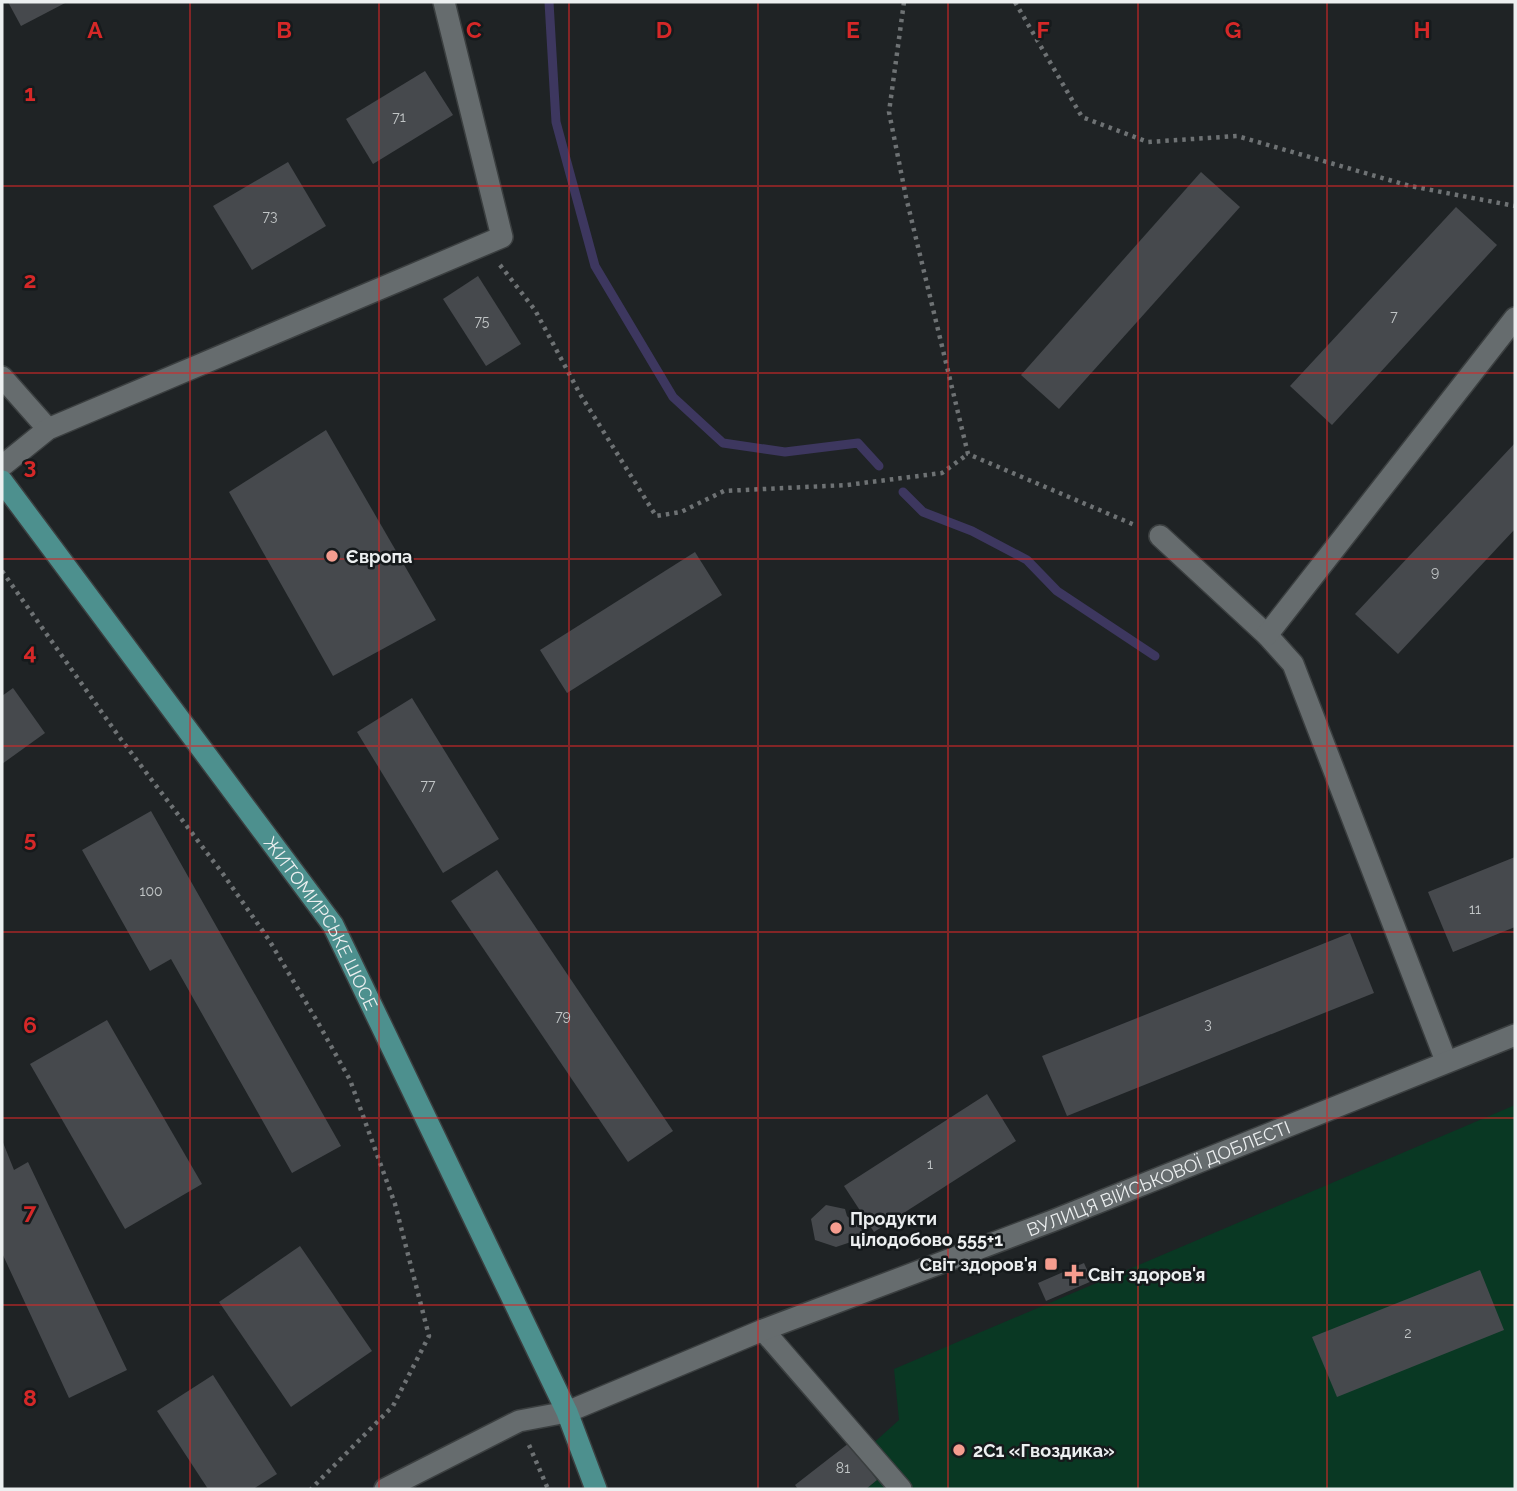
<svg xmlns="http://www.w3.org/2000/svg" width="1517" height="1491" font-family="Raleway,sans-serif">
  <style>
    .green { fill: #093823 }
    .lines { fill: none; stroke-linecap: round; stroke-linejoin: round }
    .stream { stroke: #3d375f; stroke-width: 9 }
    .building { fill: #46494d }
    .minor-casing { stroke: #3b3f40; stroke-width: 24 }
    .major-casing { stroke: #3b3f40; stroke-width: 24 }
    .path { stroke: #6e7274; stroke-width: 4.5; stroke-dasharray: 3.5 5; stroke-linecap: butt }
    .minor { stroke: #666c6e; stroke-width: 21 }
    .major { stroke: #4d908e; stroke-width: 21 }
    .grid { fill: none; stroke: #d62828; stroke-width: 2; stroke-opacity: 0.55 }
    .poi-dot { fill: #f59d8f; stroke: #161a1c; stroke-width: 2.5 }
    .labels { text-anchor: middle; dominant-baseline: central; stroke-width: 5; stroke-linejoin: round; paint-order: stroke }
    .number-label { font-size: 14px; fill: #c2c6c7 }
    .poi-label { font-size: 18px; font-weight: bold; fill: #eceff0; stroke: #161a1c; text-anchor: start }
    .street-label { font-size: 18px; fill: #eceff0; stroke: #161a1c }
    .grid-label { font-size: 23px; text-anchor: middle; font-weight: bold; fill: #d62828; stroke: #161a1c; stroke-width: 5; stroke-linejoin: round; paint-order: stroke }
  </style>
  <rect width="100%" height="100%" fill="#1f2325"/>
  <!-- green -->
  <polygon class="green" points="1515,1105 1515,1489 866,1489 877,1480 859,1456 899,1420 894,1369"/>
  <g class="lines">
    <!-- stream -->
    <g class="stream">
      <polyline points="549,2 556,122 595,266 673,397 723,443 785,452 858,443 879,466"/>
      <polyline points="903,492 923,512 972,531 1027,560 1057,591 1155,656"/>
    </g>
  </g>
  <!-- building -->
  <g class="building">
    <polygon points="8,2 67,2 21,26"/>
    <polygon points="425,71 453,115 373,164 346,119"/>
    <polygon points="288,162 326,226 252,270 213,206"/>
    <polygon points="1201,172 1240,207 1059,409 1021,375"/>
    <polygon points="1456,207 1497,245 1332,425 1290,386"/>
    <polygon points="478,276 521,344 486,366 443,299"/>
    <polygon points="326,430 436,620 333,676 229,492"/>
    <polygon points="1515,443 1515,529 1398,654 1355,614"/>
    <polygon points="695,552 722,595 567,693 540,650"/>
    <polygon points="13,688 45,733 2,764 2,696"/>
    <polygon points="412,698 499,839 443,873 357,732"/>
    <polygon points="151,811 341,1146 292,1173 171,959 150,971 82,850"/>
    <polygon points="1515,857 1515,927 1453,952 1428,892"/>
    <polygon points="497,870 673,1131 628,1162 451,901"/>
    <polygon points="1350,933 1374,993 1067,1116 1042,1056"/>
    <polygon points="107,1020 202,1184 125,1229 30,1064"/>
    <polygon points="987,1094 1016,1141 874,1232 844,1186"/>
    <polygon points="2,1140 14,1170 28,1162 127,1370 69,1398 2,1253"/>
    <polygon points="826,1205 845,1209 847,1216 869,1236 836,1247 815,1240 811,1219"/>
    <polygon points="300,1246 372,1351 291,1407 219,1302"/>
    <polygon points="1084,1263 1092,1281 1046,1301 1038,1283"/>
    <polygon points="1480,1270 1504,1330 1337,1397 1312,1337"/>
    <polygon points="213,1375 277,1474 253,1489 208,1489 157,1411"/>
    <polygon points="849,1443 877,1480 866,1489 798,1489 795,1485"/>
  </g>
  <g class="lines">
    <defs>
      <g id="minor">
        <polyline points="2,377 48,429"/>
        <polyline points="2,466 48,429 502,237 444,2"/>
        <polyline points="1160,536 1267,635 1293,664 1446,1061"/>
        <polyline points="1267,635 1515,318"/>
        <polyline points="763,1330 901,1489"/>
        <path id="s1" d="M385,1489L519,1421L567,1412L763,1330L1052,1221L1515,1035"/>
      </g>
      <g id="major">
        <path id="s2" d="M2,481L333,925L567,1412L596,1489"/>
      </g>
    </defs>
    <!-- minor casing -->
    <use href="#minor" class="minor-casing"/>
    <!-- major casing -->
    <use href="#major" class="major-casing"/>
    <!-- path -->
    <g class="path">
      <polyline points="904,2 889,112 906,197 968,454 1137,526"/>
      <polyline points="1015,2 1082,117 1148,142 1237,136 1410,186 1515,206"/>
      <polyline points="500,265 535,310 580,394 656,516 681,512 724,491 847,485 942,473 968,454"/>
      <polyline points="2,571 120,738 223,874 269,940 317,1021 350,1080 395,1204 429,1336 393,1406 311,1489"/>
      <polyline points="529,1445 548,1489"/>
    </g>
    <!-- minor -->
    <use href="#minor" class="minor"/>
    <!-- major -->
    <use href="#major" class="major"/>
  </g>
  <!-- grid -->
  <path class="grid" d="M190,2V1489M379,2V1489M569,2V1489M758,2V1489M948,2V1489M1138,2V1489M1327,2V1489M2,186H1515M2,373H1515M2,559H1515M2,746H1515M2,932H1515M2,1118H1515M2,1305H1515"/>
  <!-- markers -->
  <g class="poi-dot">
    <circle cx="332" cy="556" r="7"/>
    <circle cx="836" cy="1228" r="7"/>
    <rect x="1044" y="1257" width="14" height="14" rx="3.5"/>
    <path d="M1070.5 1263.5h7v7h7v7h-7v7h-7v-7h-7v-7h7z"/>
    <circle cx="959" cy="1450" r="7"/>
  </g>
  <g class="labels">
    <!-- number labels -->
    <g class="number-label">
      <text x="399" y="117">71</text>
      <text x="270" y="216">73</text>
      <text x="1394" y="316">7</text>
      <text x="482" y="321">75</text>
      <text x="1435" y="572">9</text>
      <text x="428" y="785">77</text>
      <text x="151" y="891">100</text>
      <text x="1475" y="909">11</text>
      <text x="563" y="1016">79</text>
      <text x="1208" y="1024">3</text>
      <text x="930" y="1164">1</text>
      <text x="1408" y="1333">2</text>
      <text x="843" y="1468">81</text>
    </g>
    <!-- poi labels -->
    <g class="poi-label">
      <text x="346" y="556">Європа</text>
      <text x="850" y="1218">Продукти<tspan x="850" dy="21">цілодобово 555+1</tspan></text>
      <text x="1037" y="1264" text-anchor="end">Cвіт здоров'я</text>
      <text x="1088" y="1274">Світ здоров'я</text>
      <text x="973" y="1450">2С1 «Гвоздика»</text>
    </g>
    <!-- street labels -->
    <g class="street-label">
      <text stroke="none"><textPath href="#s2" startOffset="546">ЖИТОМИРСЬКЕ ШОСЕ</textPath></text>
      <text stroke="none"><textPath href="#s1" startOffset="835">ВУЛИЦЯ ВІЙСЬКОВОЇ ДОБЛЕСТІ</textPath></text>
    </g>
  </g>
  <g class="grid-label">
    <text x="95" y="38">A</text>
    <text x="284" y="38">B</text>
    <text x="474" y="38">C</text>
    <text x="664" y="38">D</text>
    <text x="853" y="38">E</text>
    <text x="1043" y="38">F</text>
    <text x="1233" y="38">G</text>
    <text x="1422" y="38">H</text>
    <text x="30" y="101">1</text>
    <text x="30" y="288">2</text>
    <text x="30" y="474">3</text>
    <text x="30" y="660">4</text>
    <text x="30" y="847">5</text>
    <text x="30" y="1033">6</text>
    <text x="30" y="1219">7</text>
    <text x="30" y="1406">8</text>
  </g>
  <!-- border -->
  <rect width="1517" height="1491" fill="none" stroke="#eceff0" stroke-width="7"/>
</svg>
